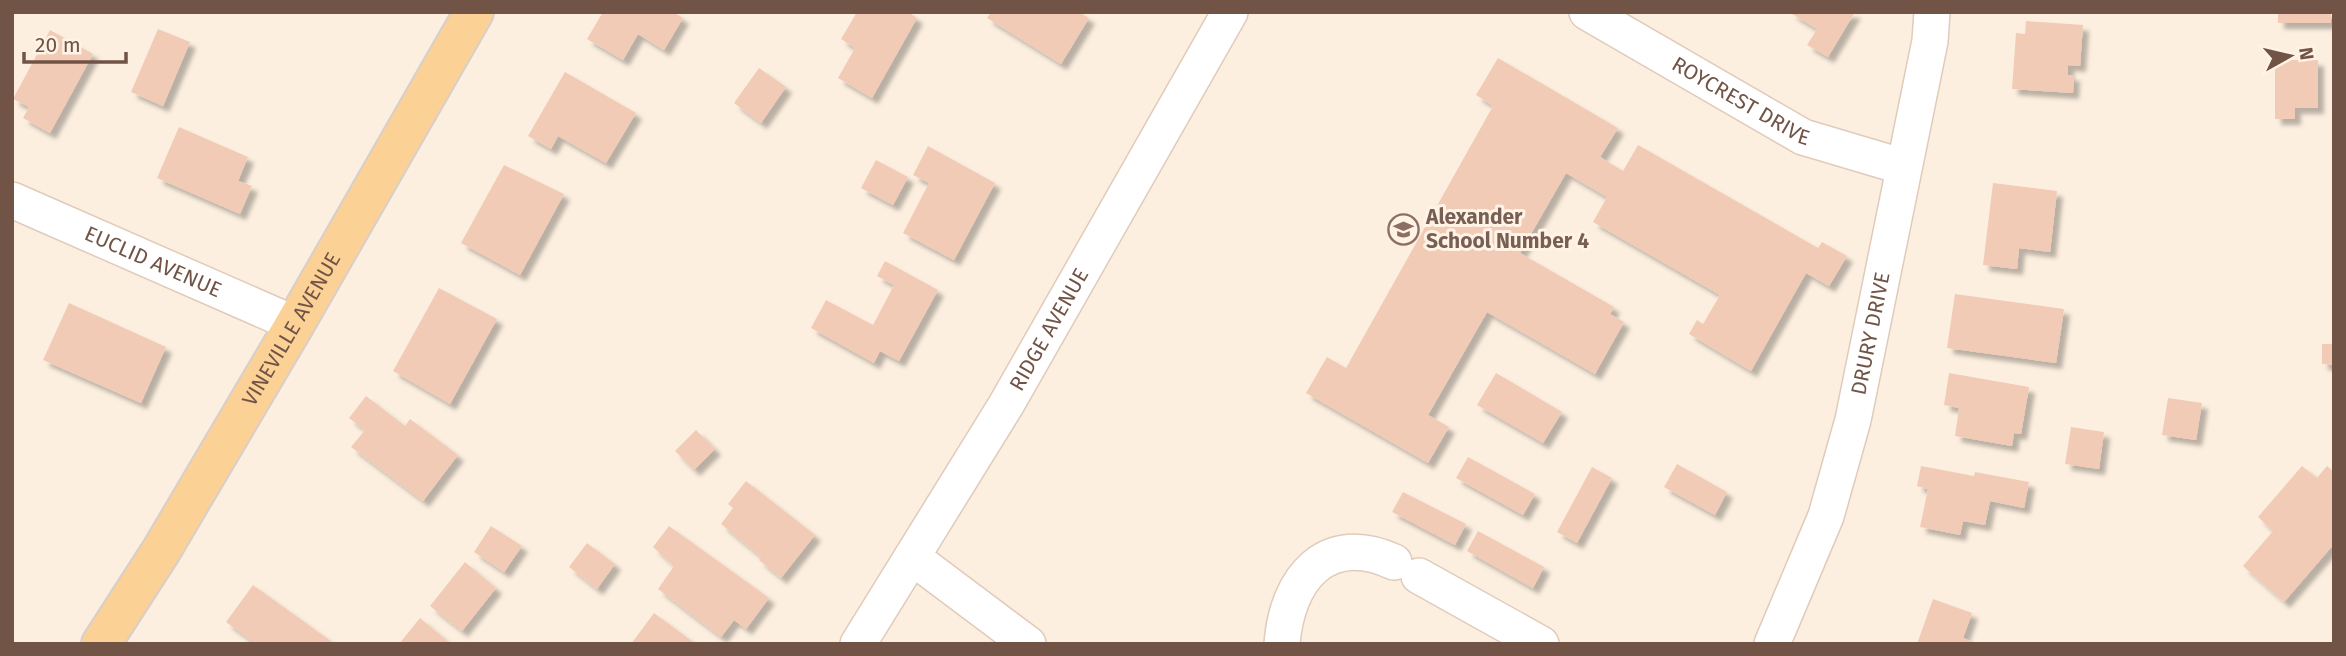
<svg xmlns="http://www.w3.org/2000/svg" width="2346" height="656" font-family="'Fira Sans',sans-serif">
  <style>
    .building { fill: #f2cbb6; filter: url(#shadow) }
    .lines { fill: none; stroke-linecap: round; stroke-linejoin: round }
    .minor-casing { stroke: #e0cbbb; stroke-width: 38 }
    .major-casing { stroke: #d8cfcb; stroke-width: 42 }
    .minor { stroke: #fff; stroke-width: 35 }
    .major { stroke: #fcd196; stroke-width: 38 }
    .labels { text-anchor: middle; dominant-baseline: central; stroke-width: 6; stroke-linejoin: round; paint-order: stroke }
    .street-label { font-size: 21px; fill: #725447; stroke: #fff3e5 }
    .education-label { font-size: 21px; font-weight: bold; fill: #785e54; stroke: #fff3e5; text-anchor: start }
  </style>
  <defs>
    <filter id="shadow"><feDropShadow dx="6" dy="6" stdDeviation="2" flood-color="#0004"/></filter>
  </defs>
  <rect width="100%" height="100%" fill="#fcefdf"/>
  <!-- building -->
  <g class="building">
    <polygon points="603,12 673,12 683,18 664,50 638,34 623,60 587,39"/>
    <polygon points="857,12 908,12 917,18 872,98 838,78 855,48 841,39"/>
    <polygon points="991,12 1079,12 1089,18 1061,64 987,18"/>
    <polygon points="1789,12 1855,12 1828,57 1807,45 1817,29"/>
    <rect x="2278" y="12" width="53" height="11"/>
    <polygon points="2026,21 2083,25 2080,66 2068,65 2068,75 2074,75 2073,93 2012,89 2016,33 2025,34"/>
    <polygon points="158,29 190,42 163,106 131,92"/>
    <polygon points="50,30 93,54 50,133 23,118 29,107 13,99"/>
    <polygon points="1498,58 1618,128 1600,157 1623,171 1638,145 1818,248 1822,242 1847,256 1829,286 1806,273 1751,371 1689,334 1697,320 1703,324 1720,295 1593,222 1607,197 1566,173 1520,253 1614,307 1610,314 1624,322 1595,374 1487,312 1428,415 1449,427 1428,463 1306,393 1327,357 1346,368 1493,106 1476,95"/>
    <polygon points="2275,60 2318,60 2318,108 2295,108 2295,119 2275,119"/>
    <polygon points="759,68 786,87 761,123 734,103"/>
    <polygon points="565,72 636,113 606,163 558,136 551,149 528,136"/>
    <polygon points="179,127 248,157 238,181 252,186 240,214 157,178"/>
    <polygon points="928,146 995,183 954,260 903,233 929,183 913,175"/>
    <polygon points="876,160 908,177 893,205 861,188"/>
    <polygon points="504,165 564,194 520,275 461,243"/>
    <polygon points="1993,183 2057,191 2050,252 2019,248 2017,269 1983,265"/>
    <polygon points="885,261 938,290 899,361 880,351 874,363 811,328 826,300 873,325 894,285 877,276"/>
    <polygon points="439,288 497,319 450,404 393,371"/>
    <polygon points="1955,294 2064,309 2056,363 1947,348"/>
    <polygon points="69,303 166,347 141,403 43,360"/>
    <polygon points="2322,344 2334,344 2334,365 2322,364"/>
    <polygon points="1496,373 1562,412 1543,443 1477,405"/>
    <polygon points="1949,373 2029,387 2021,434 2014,433 2012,446 1955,436 1959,408 1944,405"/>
    <polygon points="366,396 405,426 410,419 458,455 423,501 351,447 365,430 349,418"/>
    <polygon points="2168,398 2202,403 2196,440 2162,435"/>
    <polygon points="2071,427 2104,432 2099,469 2065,464"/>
    <polygon points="696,430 715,449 694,470 675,451"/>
    <polygon points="1468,457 1535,494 1523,515 1456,478"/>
    <polygon points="1677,464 1727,492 1715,515 1664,487"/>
    <polygon points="1921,466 1974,476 1975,472 2029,482 2024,508 1990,501 1985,525 1963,521 1960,535 1920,527 1928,489 1917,486"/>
    <polygon points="2302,466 2317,478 2327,466 2334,472 2334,544 2284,602 2243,566 2273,531 2258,517"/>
    <polygon points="1592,467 1612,478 1577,543 1557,532"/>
    <polygon points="746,481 815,535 781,578 759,560 761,557 721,524 733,508 728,504"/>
    <polygon points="1403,492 1466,524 1455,545 1392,512"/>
    <polygon points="491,526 522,546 504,572 474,552"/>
    <polygon points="669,526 769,598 746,629 734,620 721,637 658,589 674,566 653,547"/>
    <polygon points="1478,531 1544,567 1533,588 1467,551"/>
    <polygon points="587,543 615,564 597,589 569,567"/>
    <polygon points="465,562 496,588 462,631 430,606"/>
    <polygon points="253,585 335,644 256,644 226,622"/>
    <polygon points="1933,599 1972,613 1963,638 1979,644 1917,644"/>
    <polygon points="654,613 696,644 631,644"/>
    <polygon points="420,618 451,644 399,644"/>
  </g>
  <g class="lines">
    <defs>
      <g id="minor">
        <path id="s1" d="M1587,12L1803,137L1904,167"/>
        <path id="s2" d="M12,200L295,324"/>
        <polyline points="912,557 1028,644"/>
        <polyline points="1419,576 1541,644"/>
        <path id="s3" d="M858,644L1006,405L1230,12"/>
        <path d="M1282,644C1287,578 1327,531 1394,562"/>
        <path id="s4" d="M1772,644L1826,516L1853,420L1930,41L1932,12"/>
      </g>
      <g id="major">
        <path id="s5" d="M101,644L161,551L295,324L474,12"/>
      </g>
    </defs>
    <!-- minor casing -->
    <use href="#minor" class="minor-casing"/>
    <!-- major casing -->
    <use href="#major" class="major-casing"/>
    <!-- minor -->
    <use href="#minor" class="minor"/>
    <!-- major -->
    <use href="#major" class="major"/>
  </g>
  <!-- icons -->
  <defs>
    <symbol id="school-ring" viewBox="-11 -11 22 22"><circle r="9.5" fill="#fff3e5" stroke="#8d6e63" stroke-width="1.5"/><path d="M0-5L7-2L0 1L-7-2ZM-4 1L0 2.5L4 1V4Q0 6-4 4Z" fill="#8d6e63"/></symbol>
  </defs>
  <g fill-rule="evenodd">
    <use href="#school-ring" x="1386" y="212" width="35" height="35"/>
  </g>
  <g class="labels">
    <!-- street labels -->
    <g class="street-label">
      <text stroke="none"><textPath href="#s1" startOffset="178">ROYCREST DRIVE</textPath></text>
      <text stroke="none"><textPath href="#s2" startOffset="154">EUCLID AVENUE</textPath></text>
      <text stroke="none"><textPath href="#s5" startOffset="368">VINEVILLE AVENUE</textPath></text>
      <text stroke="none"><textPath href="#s3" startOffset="368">RIDGE AVENUE</textPath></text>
      <text stroke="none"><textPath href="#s4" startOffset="327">DRURY DRIVE</textPath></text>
    </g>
    <!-- education labels -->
    <g class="education-label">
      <text x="1426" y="217">Alexander<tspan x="1426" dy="24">School Number 4</tspan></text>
    </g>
  </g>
  <!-- border -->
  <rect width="2346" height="656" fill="none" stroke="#725447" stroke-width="28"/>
  <!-- north arrow -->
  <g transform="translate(2290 56) rotate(82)" stroke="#fff3e5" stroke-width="5" paint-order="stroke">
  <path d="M0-5L12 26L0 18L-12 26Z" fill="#725447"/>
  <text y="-10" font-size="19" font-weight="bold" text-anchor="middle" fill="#725447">N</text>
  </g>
  <!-- scale -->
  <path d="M24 52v10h102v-10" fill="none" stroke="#725447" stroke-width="3.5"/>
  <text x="35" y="52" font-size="21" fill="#725447" stroke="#fff3e5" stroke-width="5" paint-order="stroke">20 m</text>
</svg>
